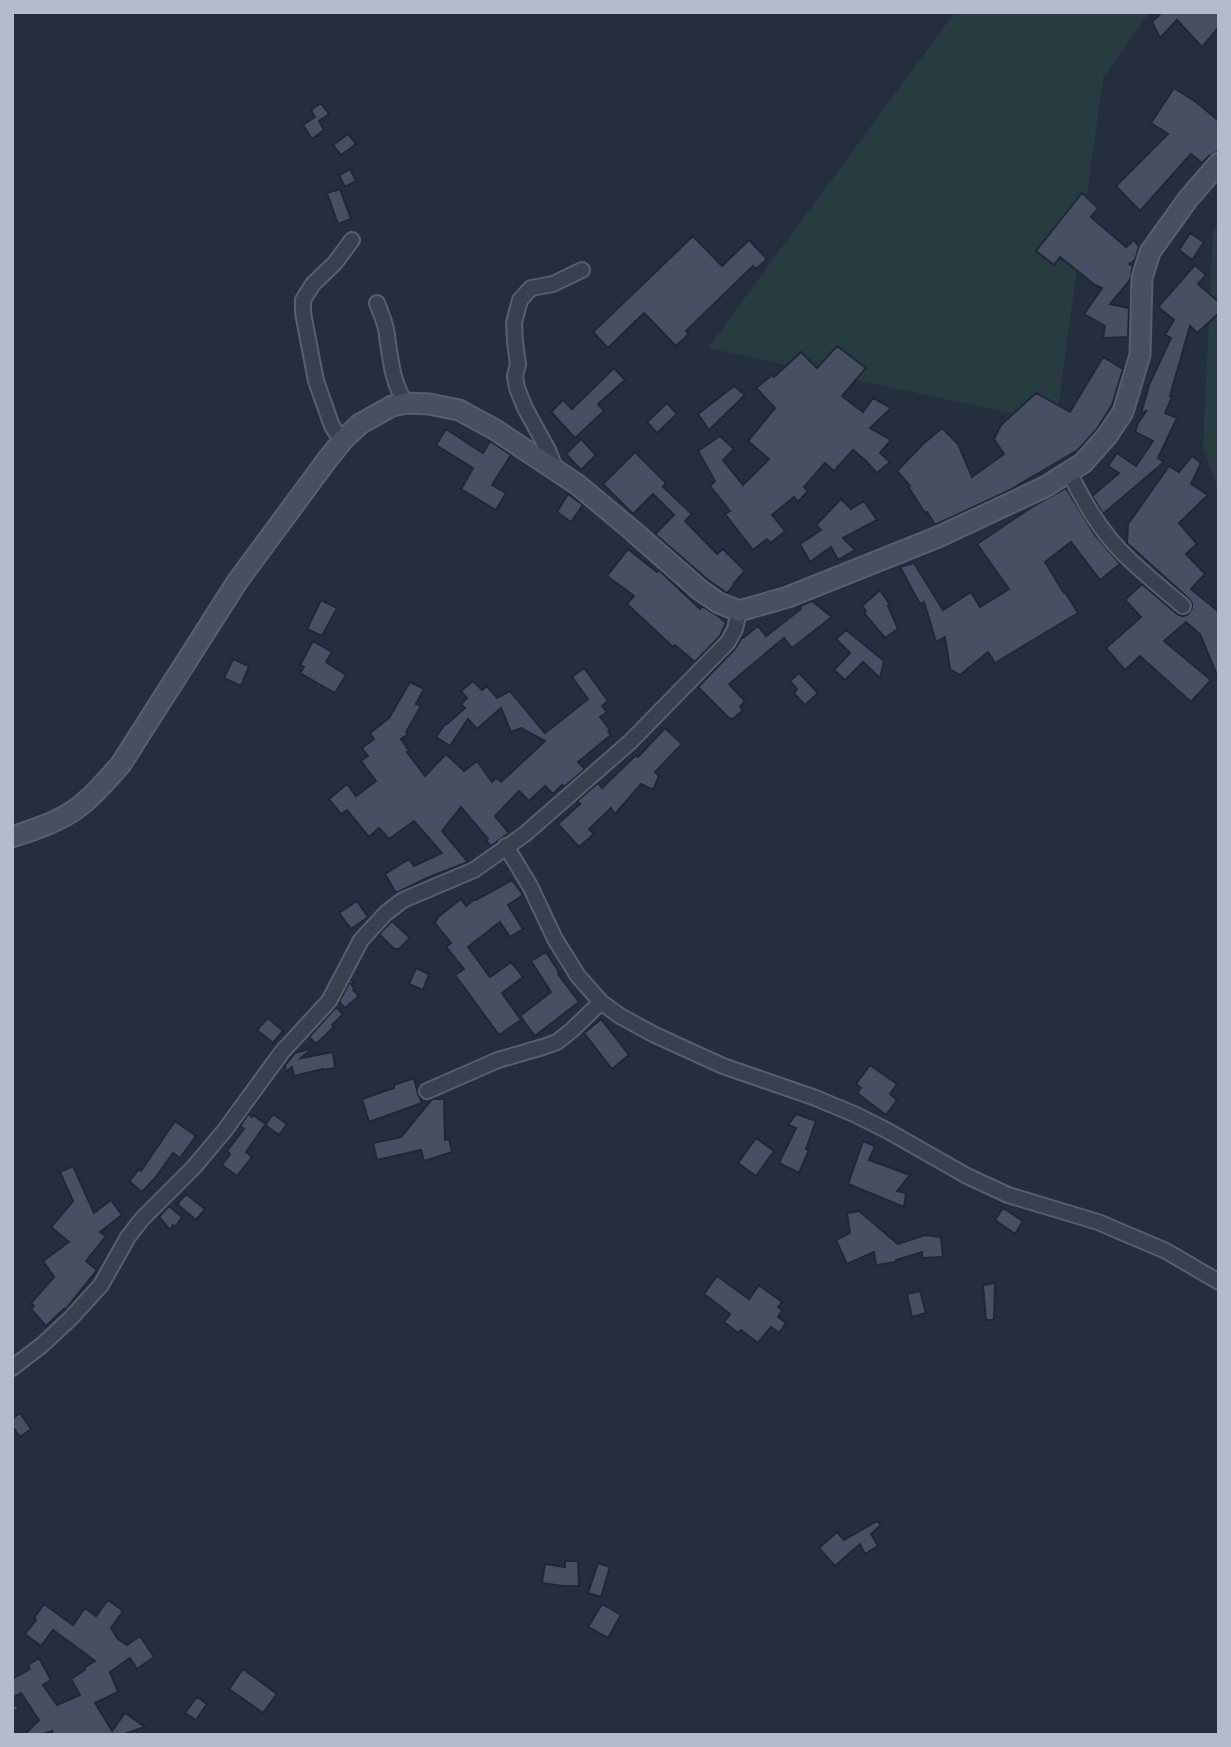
<svg xmlns="http://www.w3.org/2000/svg" width="1231" height="1747" viewBox="0 0 1231 1747" font-family="'Fira Sans',sans-serif">
<rect width="100%" height="100%" fill="#242f3e"/>
<!-- green -->
<path fill="#263c3f" d="M955,12H1150L1103,78L1056,423L708,348Z
M1219,225V492L1203,448L1213,231Z"/>
<!-- building -->
<path fill="#455162" stroke="#1f2835" stroke-width="2" d="M1162,12H1219V27L1202,47L1177,20L1160,38L1152,22Z
M1174,88L1196,102L1219,121V151L1210,155L1202,163L1191,154L1140,211L1116,186L1168,134L1151,123Z
M321,103L329,114L319,121L324,130L312,139L303,125L315,117L311,110Z
M348,134L356,144L341,155L333,145Z
M350,169L356,181L345,187L339,175Z
M340,189L351,219L338,224L327,193Z
M1082,193L1098,208L1091,217L1126,247L1134,240L1139,247L1135,260L1129,264L1133,266L1130,280L1110,304L1129,308L1128,337L1103,338L1105,326L1084,314L1102,288L1095,285L1060,257L1054,265L1036,251Z
M1190,233L1204,242L1192,260L1179,250Z
M693,236L722,266L749,240L767,259L756,269L753,266L686,331L689,334L676,346L644,313L608,348L593,332Z
M1195,265L1206,275L1198,284L1219,302V313L1197,333L1190,326L1170,396L1172,397L1165,413L1177,418L1158,458L1164,462L1103,514L1092,496L1119,473L1108,466L1117,453L1136,466L1153,441L1135,432L1138,423L1147,410L1141,414L1149,385L1171,338L1165,335L1174,320L1158,307Z
M837,346L866,368L842,396L863,412L873,398L891,408L870,428L891,440L880,453L890,462L877,473L866,461L853,450L834,471L825,463L804,487L808,491L798,502L794,497L772,515L785,531L771,543L767,539L753,550L725,514L730,511L710,486L715,481L698,451L720,436L734,449L723,460L743,485L769,459L748,441L775,408L756,388L772,375L774,377L801,352L817,368Z
M1103,357L1123,369L1112,405L1097,429L1078,450L1010,490L935,525L927,512L925,513L909,488L910,486L897,471L923,444L942,428L958,444L972,477L1004,454L994,439L1001,425L1036,393L1070,412Z
M614,368L625,380L598,404L604,411L575,438L551,412L563,400L572,409Z
M734,386L745,395L709,430L698,414Z
M667,403L677,414L657,433L647,422Z
M446,429L483,453L490,441L511,455L492,485L506,493L496,510L461,489L473,468L436,445Z
M581,439L596,455L581,470L566,454Z
M635,452L666,483L663,487L692,514L685,521L717,554L723,549L744,570V572L734,583L735,584L727,593L708,580L655,534L674,515L653,494L633,514L603,484Z
M1192,456L1201,463L1191,484L1208,495L1179,523L1197,544L1186,554L1205,574L1191,589L1219,612V680L1200,634L1186,622L1164,641L1211,680L1191,702L1140,656L1125,670L1106,648L1141,617L1125,600L1142,584L1177,614L1182,616L1187,615L1192,608V603L1189,599L1127,543L1128,524L1169,466L1179,472Z
M1066,488L1095,535L1120,564L1100,580L1071,542L1045,562L1064,593L1065,592L1078,613L995,663L988,652L960,675L950,669L945,637L936,642L924,602L920,604L900,567L914,563L943,610L971,592L980,607L1009,589L977,544L1032,507Z
M568,494L583,505L571,522L557,512Z
M841,499L851,509L864,501L877,520L843,538L855,550L838,560L831,547L810,562L800,544L821,530L816,525Z
M628,549L657,572L659,570L700,609L702,606L718,616L726,623L720,636L695,662L675,645L673,647L627,604L634,596L607,576Z
M880,590L890,605L888,606L898,629L885,638L864,613L866,611L862,606Z
M321,600L337,608L322,636L307,629Z
M812,601L832,617L792,648L784,638L729,684L745,701L740,707L743,710L733,719L732,718L730,719L698,687L735,649L742,637L743,638L758,626L766,636L801,609L800,606Z
M846,630L884,661L880,678L863,662L845,680L834,670L850,653L836,639Z
M313,641L332,652L326,662L346,675L335,693L300,673L304,667L300,665Z
M233,659L249,666L241,686L224,678Z
M584,668L608,701L602,706L607,712L600,717L610,730L608,731L611,735L578,762L585,769L564,787L562,785L553,794L545,786L529,801L519,791L495,816L509,833L491,846L486,841L488,839L461,807L442,831L468,862L427,878L396,893L385,874L409,859L414,866L442,853L414,821L389,839L379,828L369,837L347,810L341,814L329,799L347,784L356,796L376,781L361,761L368,756L362,748L374,739L370,733L389,718L410,682L424,689L416,704L421,706L406,732L408,734L401,739L409,751L407,752L425,776L446,754L464,771L477,761L492,782L496,778L501,782L545,741L521,728L511,732L501,708L477,729L468,719L450,746L436,737L446,723L447,724L465,708L461,704L467,698L461,691L473,681L482,690L487,686L497,698L510,691L545,733L588,699L572,677Z
M799,673L818,693L805,705L794,693L797,689L790,681Z
M665,728L682,744L655,772L659,776L653,790L641,784L615,814L611,808L589,829L594,834L579,847L558,824L580,804L577,801L598,783L602,788L636,755L638,757Z
M512,880L523,895L508,905L523,929L510,937L500,922L468,947L490,977L511,962L523,977L502,993L521,1020L499,1035L455,975L464,969L446,947L451,943L435,923L438,917L461,899L466,906L475,899L476,900Z
M357,901L368,917L351,929L339,913Z
M392,921L410,938L399,949H394L379,934Z
M546,952L557,969L559,973L558,974L579,1002L535,1036L520,1016L551,992L531,961Z
M416,968L429,974L423,990L409,984Z
M351,979L354,982L351,984L354,988L353,990L359,996L345,1008L339,1002Z
M336,1007L343,1014L332,1025L334,1027L316,1044L309,1037Z
M268,1018L283,1031L273,1043L257,1030Z
M601,1019L629,1055L612,1069L584,1033Z
M312,1048L301,1058L333,1052L335,1068L323,1070V1069L294,1076L292,1067L286,1072L285,1065L295,1053Z
M870,1065L897,1084L890,1094L897,1100L886,1115L857,1093L861,1088L856,1084Z
M414,1078L418,1094L422,1103L369,1122L362,1099L394,1088V1085Z
M432,1099H444L445,1140L449,1139L452,1152L424,1161L421,1150L377,1160L373,1143L401,1137Z
M248,1114L252,1117L253,1115L266,1124L273,1114L287,1124L279,1135L265,1125L246,1152L252,1157L237,1176L222,1165L230,1154L227,1151L244,1129L240,1126Z
M796,1114L816,1121L806,1149L809,1150L799,1173L779,1163L796,1128L788,1125Z
M175,1121L196,1136L180,1158L173,1153L156,1177L142,1192L129,1181L139,1169L141,1171Z
M756,1138L774,1151L756,1176L738,1163Z
M863,1141L875,1146L869,1160L910,1175L897,1191L906,1193L904,1207L848,1184Z
M73,1166L94,1213L111,1200L122,1215L100,1232L106,1236L86,1261L97,1270L65,1310L64,1309L46,1326L31,1309L34,1306L31,1303L54,1277L43,1261L69,1242L51,1227L73,1201L60,1172Z
M186,1194L205,1209L196,1220L177,1204Z
M169,1206L182,1217L175,1227L173,1225L170,1230L159,1217Z
M1003,1208L1023,1221L1015,1234L995,1220Z
M859,1211L898,1244L925,1235L941,1237L943,1257L922,1258V1252L896,1260V1262L876,1265L874,1252L847,1264L836,1240L850,1233L847,1213Z
M717,1276L749,1299L759,1285L782,1302L778,1307L782,1310L778,1317L786,1323L779,1333L771,1327L758,1343L741,1330L738,1333L724,1322L730,1314L704,1294Z
M995,1283L994,1320H986L983,1285Z
M920,1291L926,1313L912,1317L907,1294Z
M20,1413L31,1429L20,1437L12,1426V1419Z
M877,1521L881,1525L871,1534L878,1546L865,1554L860,1544L835,1566L819,1548L837,1532L844,1540Z
M565,1561H578L579,1586H563L542,1583L545,1564L565,1567Z
M598,1563L610,1567L601,1597L588,1593Z
M108,1600L123,1611L111,1628L118,1639L127,1645L140,1636L154,1657L137,1669L130,1658L110,1672L118,1692L95,1703L112,1731L125,1713L145,1727L121,1735H53L52,1731L40,1735H24L39,1720L21,1693L12,1698V1679L30,1669L28,1665L39,1658L51,1680L43,1685L57,1705L80,1695L71,1679L85,1670L84,1668L95,1661L53,1630L41,1646L25,1634L36,1620L34,1618L44,1604L73,1625L85,1608L96,1616Z
M602,1604L621,1615L608,1638L588,1627Z
M243,1669L277,1694L263,1713L229,1689Z
M197,1697L207,1704L196,1720L185,1713Z"/>
<g fill="none" stroke-linecap="round" stroke-linejoin="round">
<defs>
<path id="minor" d="M377,303C380,311 384,320 386,329C390,353 391,382 406,403
M344,439L335,431L332,426L316,381L303,313V300L313,284L335,263L352,240
M556,471L548,450L525,408L517,388L515,376L518,364L515,342L514,323L520,300L531,288L553,284L582,270
M1069,472C1084,503 1103,536 1130,560C1147,576 1165,591 1183,606
M506,846L530,886L555,939L578,976L601,1002L620,1016L655,1035L723,1066L813,1097L854,1114L888,1131L967,1176L1008,1195L1098,1222L1166,1251L1219,1282
M427,1091L498,1060L543,1047L557,1042L572,1030L601,1002
M12,1368L42,1345L71,1318L101,1285L128,1237L142,1219L194,1167L225,1130L282,1052L329,1001L361,940L386,913L403,900L474,870L525,834L630,742L728,642L735,629L739,611"/>
<path id="secondary" d="M12,837C33,830 55,823 73,811C91,799 107,780 121,764L237,582L327,460L344,439L360,424L392,406L406,403L429,404L459,410L494,429L578,485L633,531L700,590L719,603L739,611L788,597L938,537L1045,487L1083,463L1107,436L1123,412L1140,355L1142,278L1150,252L1188,199L1219,163"/>
</defs>
<!-- minor casing -->
<use href="#minor" stroke="#565f6c" stroke-width="18"/>
<!-- secondary casing -->
<use href="#secondary" stroke="#565f6c" stroke-width="23"/>
<!-- path -->
<path stroke="#44595c" stroke-width="2.5" stroke-dasharray="5 5" stroke-linecap="butt" d="M12,1710L21,1705"/>
<!-- minor -->
<use href="#minor" stroke="#38414e" stroke-width="14"/>
<!-- secondary -->
<use href="#secondary" stroke="#465061" stroke-width="19"/>
</g>
<!-- border -->
<rect width="1231" height="1747" fill="none" stroke="#b4bcc9" stroke-width="28"/>
</svg>
